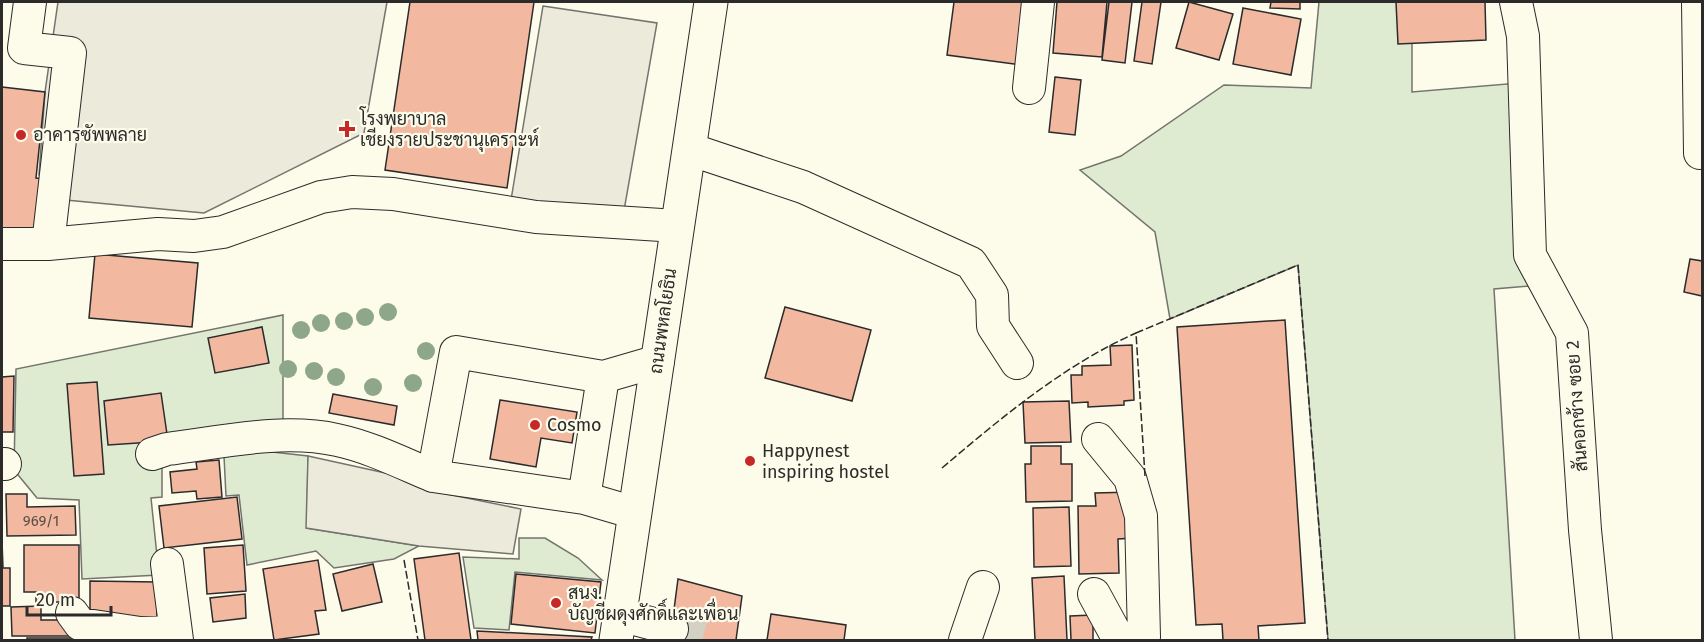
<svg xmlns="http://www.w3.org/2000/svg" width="1704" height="642" viewBox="0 0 1704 642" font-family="'Fira Sans',Sarabun,sans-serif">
<rect width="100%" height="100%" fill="#fdfbea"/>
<!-- green -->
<path fill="#deebd1" stroke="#74746e" stroke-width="1.5" d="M1319,2H1412V92L1519,83L1541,285L1494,289L1515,640H1328L1298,265L1170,319L1155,232L1080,170L1121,156L1224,85L1311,88Z
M283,315V430L263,451L308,456L307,528L419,546L394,559L334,568L316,551L247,565L239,495L226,496L224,456L162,463V497L151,498L159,575L82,579L79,500L37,498L14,470L16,369Z
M519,538H545L578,558L602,580L515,572L509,630L474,628L463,557L519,559Z"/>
<!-- parking -->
<path fill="#eceadb" stroke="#74746e" stroke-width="1.5" d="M58,2H387L364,133L204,213L55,199L39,175L45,92Z
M543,6L657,23L622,222L510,206Z
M308,456L399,476L447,494L521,509L513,554L419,546L306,528Z"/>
<!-- building -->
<path fill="#f2b8a0" stroke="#2b2b2b" stroke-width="1.5" d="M410,2H534L507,188L385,170Z
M954,2H1030L1022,65L947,55Z
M1057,2H1107L1102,57L1053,53Z
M1109,2H1132L1125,63L1102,60Z
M1142,2H1161L1152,64L1134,61Z
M1189,2L1233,14L1219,60L1176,48Z
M1271,2H1300V9L1270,8Z
M1396,2H1485L1486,40L1398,44Z
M1243,8L1301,19L1291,75L1233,64Z
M1055,77L1081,80L1075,135L1049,132Z
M2,87L45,92L36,178L47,179L41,241L2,237Z
M95,254L198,263L192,327L89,318Z
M1690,259L1702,261V296L1684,292Z
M785,307L871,330L852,401L765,378Z
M1285,320L1305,623L1258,626L1259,640H1223L1222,624L1196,625L1177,327Z
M262,327L269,363L215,373L208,338Z
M1132,345L1134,400L1124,401V405L1088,407V402L1072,403L1071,375H1082V366L1111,365L1110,346Z
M14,376L13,432H2V377Z
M97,382L104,474L74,476L67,384Z
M161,393L168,441L108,445L104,401Z
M333,394L397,406L394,425L329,413Z
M500,400L577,412L572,443L541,438L536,467L490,459Z
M1069,401L1071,442L1025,443L1023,402Z
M1031,446H1061V464H1072V501L1026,502L1025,464H1031Z
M219,460L222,497L197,499L196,491L172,493L170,472L197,469L196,462Z
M1133,492L1134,538L1118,539L1119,573L1079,574L1078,506H1096L1095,493Z
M6,494H27V507L75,506L76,535L7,536Z
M237,497L242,539L164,548L159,506Z
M1069,507L1071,566L1034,567L1033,508Z
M2,541L3,568H10V606H2Z
M24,545H79V602H36V592H24Z
M243,545L246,591L207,594L204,548Z
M459,553L471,640H425L414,559Z
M318,560L326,610L315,611L319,634L274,640L263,569Z
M373,564L382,602L342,611L333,574Z
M516,574L601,582L595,633L511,624Z
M1064,576L1067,640H1035L1032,578Z
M678,579L742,596L736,640H670Z
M90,581L157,582V620H90Z
M245,594L246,618L213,622L210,598Z
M41,606V620H69V636H12L11,607Z
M771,614L846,625L844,640H767Z
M1093,615V640H1071L1070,616Z
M477,631L592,637L591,640H478Z
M27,638H77V640H27Z"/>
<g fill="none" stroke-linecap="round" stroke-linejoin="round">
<!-- minor-tunnel -->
<path stroke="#d3d1c4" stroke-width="32" stroke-dasharray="32 16" stroke-linecap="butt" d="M672,629L714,640"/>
<defs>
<path id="minor" d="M30,2L24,48L70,53L48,244
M1516,2L1523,36L1530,255L1572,333L1585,530L1596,640
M1698,2L1700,153
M1029,88L1038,2
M689,149L803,187L971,263L992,295L993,326L1017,363
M2,244H48L158,234L194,236L223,232L321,197L352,192L393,194L536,217L677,226
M1098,439L1130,478L1141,516L1144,637L1136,640
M152,454L167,449C222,442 283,428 337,440C370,447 402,463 433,476
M2,464H5
M584,498L603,377
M635,513L584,498L433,476L456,352L603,377L658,361
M167,564L177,640
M1094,594L1119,640
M72,613L80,624L140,633L176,632
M620,615L672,629
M965,640L983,587"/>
<path id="major" d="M616,640L711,2"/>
</defs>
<!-- minor casing -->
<use href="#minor" stroke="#2b2b2b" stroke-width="34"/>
<!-- major casing -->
<use href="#major" stroke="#2b2b2b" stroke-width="35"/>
<!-- minor -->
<use href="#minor" stroke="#fdfbea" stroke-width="32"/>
<!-- major -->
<use href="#major" stroke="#fdfbea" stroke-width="33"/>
<!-- fence -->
<path stroke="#2b2b2b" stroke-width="1.5" stroke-dasharray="8 3" stroke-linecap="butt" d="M942,468C1001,418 1064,365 1136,333
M1145,476L1136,333L1298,265L1328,640
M404,560L418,640"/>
</g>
<!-- trees -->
<g fill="#8ea78a">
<circle cx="388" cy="312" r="9"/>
<circle cx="365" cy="317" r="9"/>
<circle cx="344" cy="321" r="9"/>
<circle cx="321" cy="323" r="9"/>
<circle cx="301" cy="330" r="9"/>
<circle cx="426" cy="351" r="9"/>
<circle cx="288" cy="369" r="9"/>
<circle cx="314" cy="371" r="9"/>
<circle cx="336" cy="377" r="9"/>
<circle cx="413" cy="383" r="9"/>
<circle cx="373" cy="387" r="9"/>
</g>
<!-- markers -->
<g fill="#c62828" stroke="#fdfbea" stroke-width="2">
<path d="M344 120h6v6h6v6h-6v6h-6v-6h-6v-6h6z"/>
<circle cx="21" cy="135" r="6"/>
<circle cx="535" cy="425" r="6"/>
<circle cx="750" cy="461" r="6"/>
<circle cx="556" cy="603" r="6"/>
</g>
<g text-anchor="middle" stroke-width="4.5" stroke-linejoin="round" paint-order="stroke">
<!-- number labels -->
<g font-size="15" fill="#5d4e48">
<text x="41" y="526">969/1</text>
</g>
<!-- poi labels -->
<g font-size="18" fill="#2b2b2b" stroke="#fdfbea" text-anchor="start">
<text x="360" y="125">โรงพยาบาล<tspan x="360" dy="21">เชียงรายประชานุเคราะห์</tspan></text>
<text x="33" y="141">อาคารซัพพลาย</text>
<text x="547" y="431">Cosmo</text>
<text x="762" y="457">Happynest<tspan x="762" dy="21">inspiring hostel</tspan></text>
<text x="568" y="599">สนง.<tspan x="568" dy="21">บัญชีผดุงศักดิ์และเพื่อน</tspan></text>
</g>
<!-- street labels -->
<g font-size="18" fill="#2b2b2b" stroke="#fdfbea">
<text transform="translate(663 321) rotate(-82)" y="6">ถนนพหลโยธิน</text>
<text transform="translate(1577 406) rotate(-94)" y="6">สันคอกช้าง ซอย 2</text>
</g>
</g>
<!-- border -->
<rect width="1704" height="642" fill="none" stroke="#2b2b2b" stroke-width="6"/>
<!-- scale -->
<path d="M27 606v9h84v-9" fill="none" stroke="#2b2b2b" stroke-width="3"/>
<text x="36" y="606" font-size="18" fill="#2b2b2b" stroke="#fdfbea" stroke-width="4.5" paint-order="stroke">20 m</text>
</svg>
